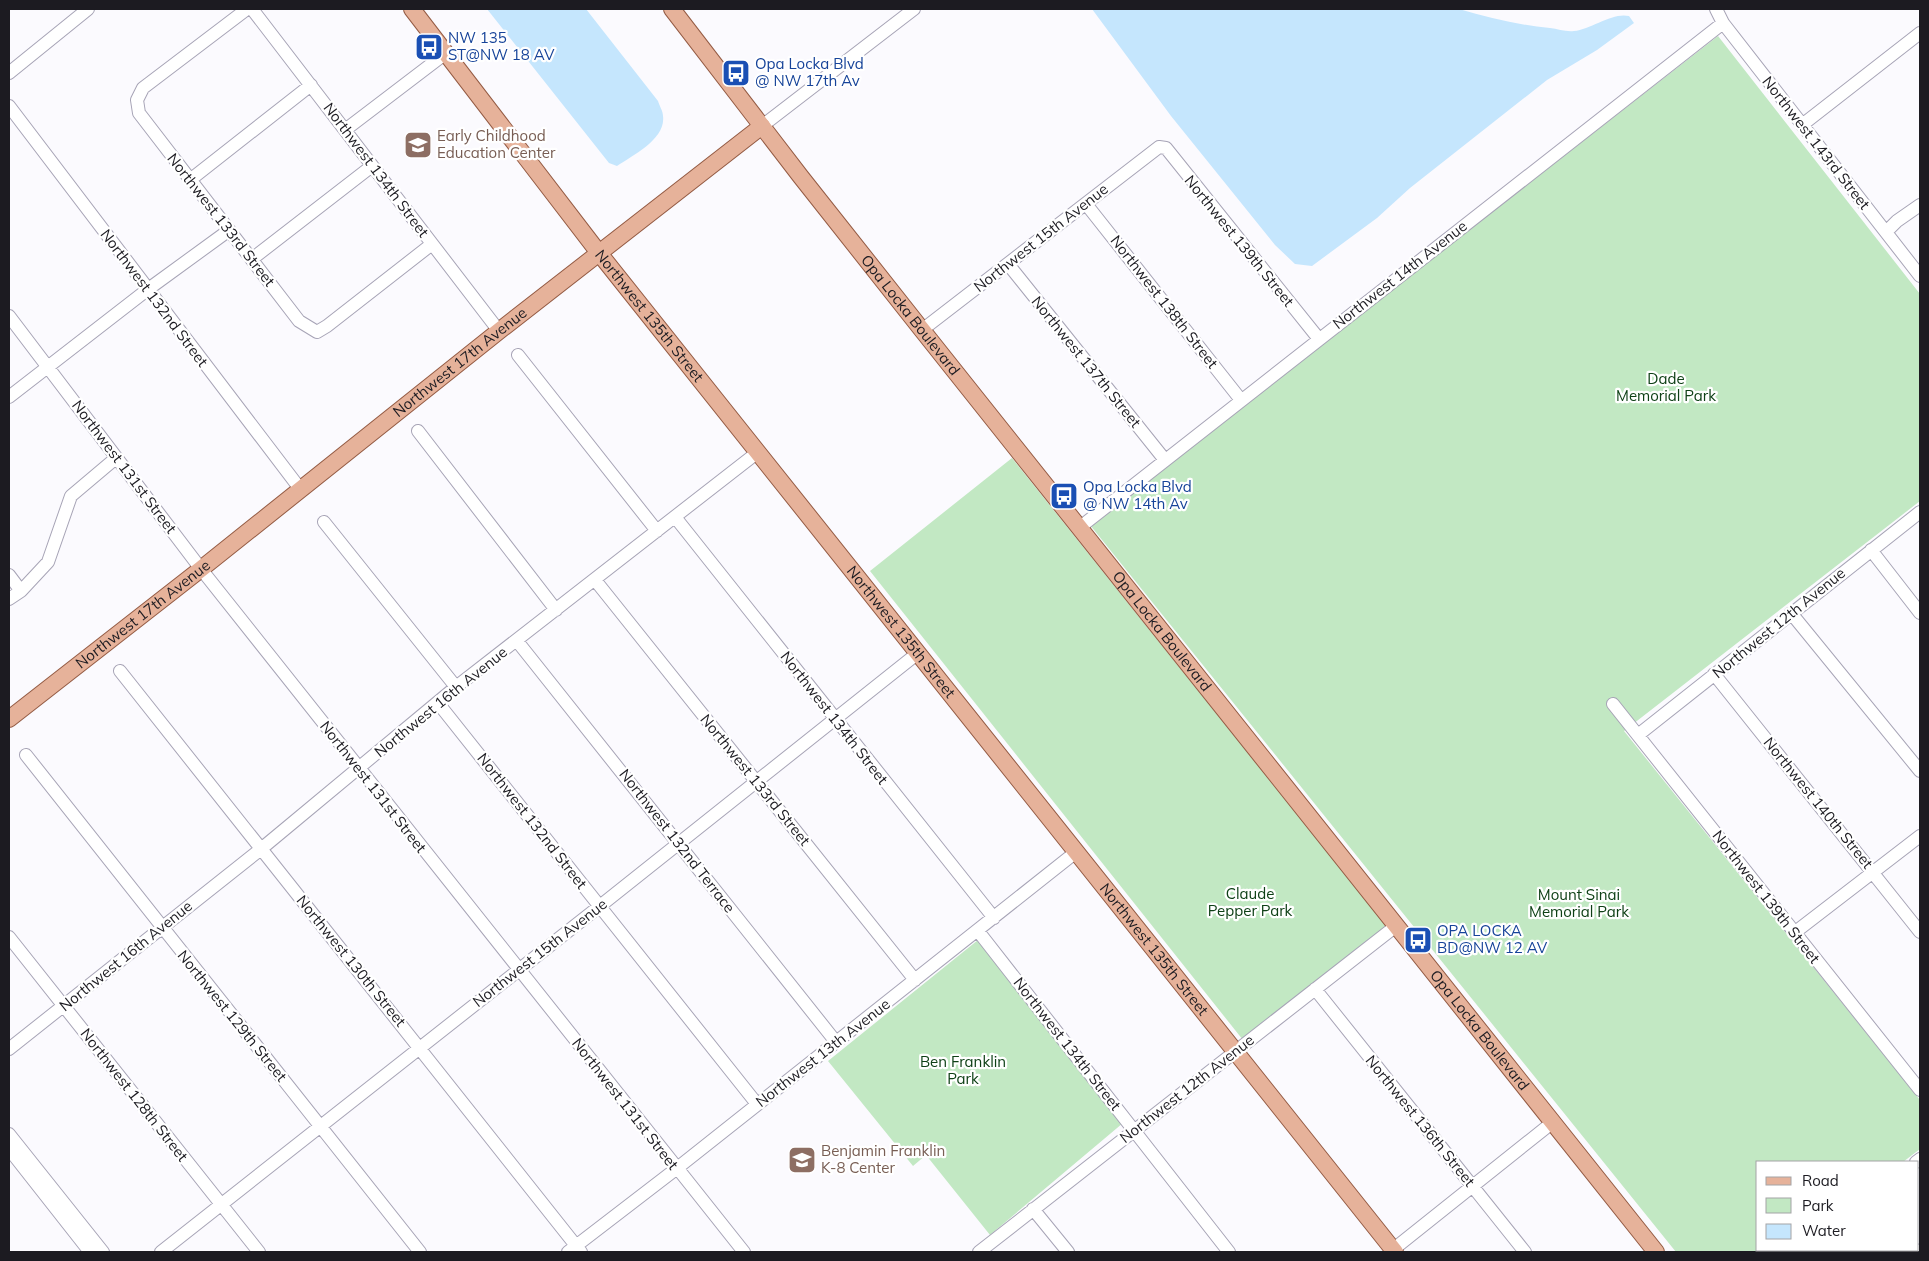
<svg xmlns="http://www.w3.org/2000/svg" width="1929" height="1261" viewBox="0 0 1929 1261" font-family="Mulish,sans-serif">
<rect width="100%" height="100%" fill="#fbfafe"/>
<!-- green -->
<path fill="#c2e8c3" d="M1718,36L1920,294V501L1624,731L1920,1100V1149L1903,1162H1758V1250H1794L1791,1252H1676L1090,525Z
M1012,458L1387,927L1243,1040L870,571Z
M978,940L1123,1123L990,1235L926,1155L913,1166L828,1061Z"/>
<!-- water -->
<path fill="#c5e6fd" d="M487,9H586L658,101C659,105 663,111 663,116C666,139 633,155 617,166L609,163Z
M1092,9H1459C1489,18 1519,25 1550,28C1558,29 1566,32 1574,31C1591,29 1613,12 1629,16L1634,23L1597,50L1547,80L1410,188L1377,218L1312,266L1295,264L1275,245L1171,116Z"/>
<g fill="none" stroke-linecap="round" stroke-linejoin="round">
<defs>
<path id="minor" d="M247,9L143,88L137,100L139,113L299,321L317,332L327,326L432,244
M252,9L499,331
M1716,9L1723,23L1920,276
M9,73L88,9
M9,106L301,490
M1802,125L1920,33
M762,126L914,9
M345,130L446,53
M190,180L311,85
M1086,204L1241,400
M1886,232L1897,221L1920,205
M252,259L372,166
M1008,264L1165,460
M9,316L201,569L744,1252
M922,330L1159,147L1166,148L1319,339
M518,355L657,531
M9,397L147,290L228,231
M418,431L556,610
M675,517L994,918
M324,522L456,687
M1079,528L1723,23
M1871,550L1920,613
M9,575L21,591
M595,580L915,980
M9,599L21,591L48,562L71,496L116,458
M1791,613L1920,771
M517,641L836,1042
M120,671L581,1252
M1714,674L1920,932
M438,703L757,1104
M1613,704L1920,1090
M1638,735L1920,512
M26,755L420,1252
M978,931L1229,1252
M1794,933L1920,836
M9,937L259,1252
M1315,989L1525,1252
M9,1049L261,849L456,687L758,452
M9,1134L103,1252
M9,1149L90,1252
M1916,1162L1920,1159
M1033,1209L1068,1252
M1916,1250L1918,1252
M161,1252L600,906L918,653
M568,1252L676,1169L1076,852
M979,1252L1396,926
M1390,1252L1553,1122
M1801,1252L1804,1250"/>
<g id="major">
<path id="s1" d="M412,9L599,253L1395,1252"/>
<path id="s2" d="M672,9L801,177L922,330L1656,1252"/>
<path id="s3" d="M9,719L201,569L499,331L762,126"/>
</g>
</defs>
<!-- minor casing -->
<use href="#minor" stroke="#a7a4b6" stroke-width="14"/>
<!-- major casing -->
<use href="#major" stroke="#945b44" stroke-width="18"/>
<!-- minor -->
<use href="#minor" stroke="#fff" stroke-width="12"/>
<!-- major -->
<use href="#major" stroke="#e6b29a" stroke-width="16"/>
</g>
<!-- icons -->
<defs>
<symbol id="bus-square" viewBox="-11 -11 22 22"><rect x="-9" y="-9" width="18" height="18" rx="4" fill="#1a4fb4" stroke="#fff"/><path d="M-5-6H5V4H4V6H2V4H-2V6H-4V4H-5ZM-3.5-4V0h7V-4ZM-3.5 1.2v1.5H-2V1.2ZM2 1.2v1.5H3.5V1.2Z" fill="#fff"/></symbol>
<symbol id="school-square" viewBox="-11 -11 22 22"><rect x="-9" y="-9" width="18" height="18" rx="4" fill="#8d6e63" stroke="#fff"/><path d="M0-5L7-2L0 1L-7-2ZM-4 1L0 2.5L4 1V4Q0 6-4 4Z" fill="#fff"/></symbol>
</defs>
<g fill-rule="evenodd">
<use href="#bus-square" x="413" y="31" width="32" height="32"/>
<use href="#bus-square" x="720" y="57" width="32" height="32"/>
<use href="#school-square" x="402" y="129" width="32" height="32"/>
<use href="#bus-square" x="1048" y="480" width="32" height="32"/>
<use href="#bus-square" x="1402" y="924" width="32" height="32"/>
<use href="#school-square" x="786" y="1144" width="32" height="32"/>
</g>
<g text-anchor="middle" stroke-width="4.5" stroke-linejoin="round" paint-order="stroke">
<!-- transit labels -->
<g font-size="15" fill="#164399" stroke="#fff" text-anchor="start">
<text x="448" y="43">NW 135<tspan x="448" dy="17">ST@NW 18 AV</tspan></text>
<text x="755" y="69">Opa Locka Blvd<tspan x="755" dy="17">@ NW 17th Av</tspan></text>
<text x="1083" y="492">Opa Locka Blvd<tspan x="1083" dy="17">@ NW 14th Av</tspan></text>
<text x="1437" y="936">OPA LOCKA<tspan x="1437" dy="17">BD@NW 12 AV</tspan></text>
</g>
<!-- education labels -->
<g font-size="15" fill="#785e54" stroke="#fff" text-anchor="start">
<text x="437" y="141">Early Childhood<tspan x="437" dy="17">Education Center</tspan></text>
<text x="821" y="1156">Benjamin Franklin<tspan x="821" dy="17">K-8 Center</tspan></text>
</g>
<!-- street labels -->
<g font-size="15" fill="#1c1b21" stroke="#fff">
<text transform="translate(1816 143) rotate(52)" y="5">Northwest 143rd Street</text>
<text transform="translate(376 170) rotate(53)" y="5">Northwest 134th Street</text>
<text transform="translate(221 220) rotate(52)" y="5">Northwest 133rd Street</text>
<text transform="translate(1041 238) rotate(-38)" y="5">Northwest 15th Avenue</text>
<text transform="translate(1239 241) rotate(51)" y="5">Northwest 139th Street</text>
<text transform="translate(1400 275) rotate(-38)" y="5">Northwest 14th Avenue</text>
<text transform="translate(154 298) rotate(53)" y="5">Northwest 132nd Street</text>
<text transform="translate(1164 302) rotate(52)" y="5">Northwest 138th Street</text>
<text dy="5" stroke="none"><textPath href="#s1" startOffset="388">Northwest 135th Street</textPath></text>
<text dy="5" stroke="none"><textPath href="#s2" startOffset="388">Opa Locka Boulevard</textPath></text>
<text dy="5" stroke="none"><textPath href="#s3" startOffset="575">Northwest 17th Avenue</textPath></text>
<text transform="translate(1086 362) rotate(51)" y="5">Northwest 137th Street</text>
<text transform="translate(124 467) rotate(53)" y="5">Northwest 131st Street</text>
<text dy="5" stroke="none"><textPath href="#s3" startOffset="170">Northwest 17th Avenue</textPath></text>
<text transform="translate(1779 623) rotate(-39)" y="5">Northwest 12th Avenue</text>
<text dy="5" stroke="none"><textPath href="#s1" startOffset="792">Northwest 135th Street</textPath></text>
<text dy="5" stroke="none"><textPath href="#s2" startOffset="792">Opa Locka Boulevard</textPath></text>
<text transform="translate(441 702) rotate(-39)" y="5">Northwest 16th Avenue</text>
<text transform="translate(834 718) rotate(52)" y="5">Northwest 134th Street</text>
<text transform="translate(755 780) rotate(51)" y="5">Northwest 133rd Street</text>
<text transform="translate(373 787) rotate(52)" y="5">Northwest 131st Street</text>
<text transform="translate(1818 803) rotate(51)" y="5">Northwest 140th Street</text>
<text transform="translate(532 821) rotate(52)" y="5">Northwest 132nd Street</text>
<text transform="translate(677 841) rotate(52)" y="5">Northwest 132nd Terrace</text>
<text transform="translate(1766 897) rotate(52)" y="5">Northwest 139th Street</text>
<text dy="5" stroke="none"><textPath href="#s1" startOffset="1198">Northwest 135th Street</textPath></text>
<text transform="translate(540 953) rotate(-38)" y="5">Northwest 15th Avenue</text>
<text transform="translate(126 956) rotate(-39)" y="5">Northwest 16th Avenue</text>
<text transform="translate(351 961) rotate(51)" y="5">Northwest 130th Street</text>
<text transform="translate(232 1016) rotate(51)" y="5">Northwest 129th Street</text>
<text dy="5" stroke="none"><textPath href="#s2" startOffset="1302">Opa Locka Boulevard</textPath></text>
<text transform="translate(1067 1044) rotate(52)" y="5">Northwest 134th Street</text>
<text transform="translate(823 1053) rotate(-38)" y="5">Northwest 13th Avenue</text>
<text transform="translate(1187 1089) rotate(-38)" y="5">Northwest 12th Avenue</text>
<text transform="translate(134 1095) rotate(52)" y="5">Northwest 128th Street</text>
<text transform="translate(625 1104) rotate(52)" y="5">Northwest 131st Street</text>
<text transform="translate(1420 1121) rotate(51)" y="5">Northwest 136th Street</text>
</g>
<!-- park labels -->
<g font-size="15" fill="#0e4016" stroke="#fff">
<text x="1666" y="384">Dade<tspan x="1666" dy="17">Memorial Park</tspan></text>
<text x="1250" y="899">Claude<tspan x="1250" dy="17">Pepper Park</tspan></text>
<text x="1579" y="900">Mount Sinai<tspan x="1579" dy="17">Memorial Park</tspan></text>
<text x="963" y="1067">Ben Franklin<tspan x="963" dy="17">Park</tspan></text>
</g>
</g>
<!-- border -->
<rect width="1929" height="1261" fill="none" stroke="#1c1b21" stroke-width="20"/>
<!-- legend -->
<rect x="1756" y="1161" width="162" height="90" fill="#ffffff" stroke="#a4a4a6"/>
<rect x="1766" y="1177" width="25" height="8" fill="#e6b29a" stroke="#a4a4a6"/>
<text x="1802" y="1186" font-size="15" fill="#1c1b21">Road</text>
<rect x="1766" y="1198" width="25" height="15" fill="#c2e8c3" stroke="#a4a4a6"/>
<text x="1802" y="1211" font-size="15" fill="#1c1b21">Park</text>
<rect x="1766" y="1224" width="25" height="15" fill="#c5e6fd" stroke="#a4a4a6"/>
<text x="1802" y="1236" font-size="15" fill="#1c1b21">Water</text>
</svg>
